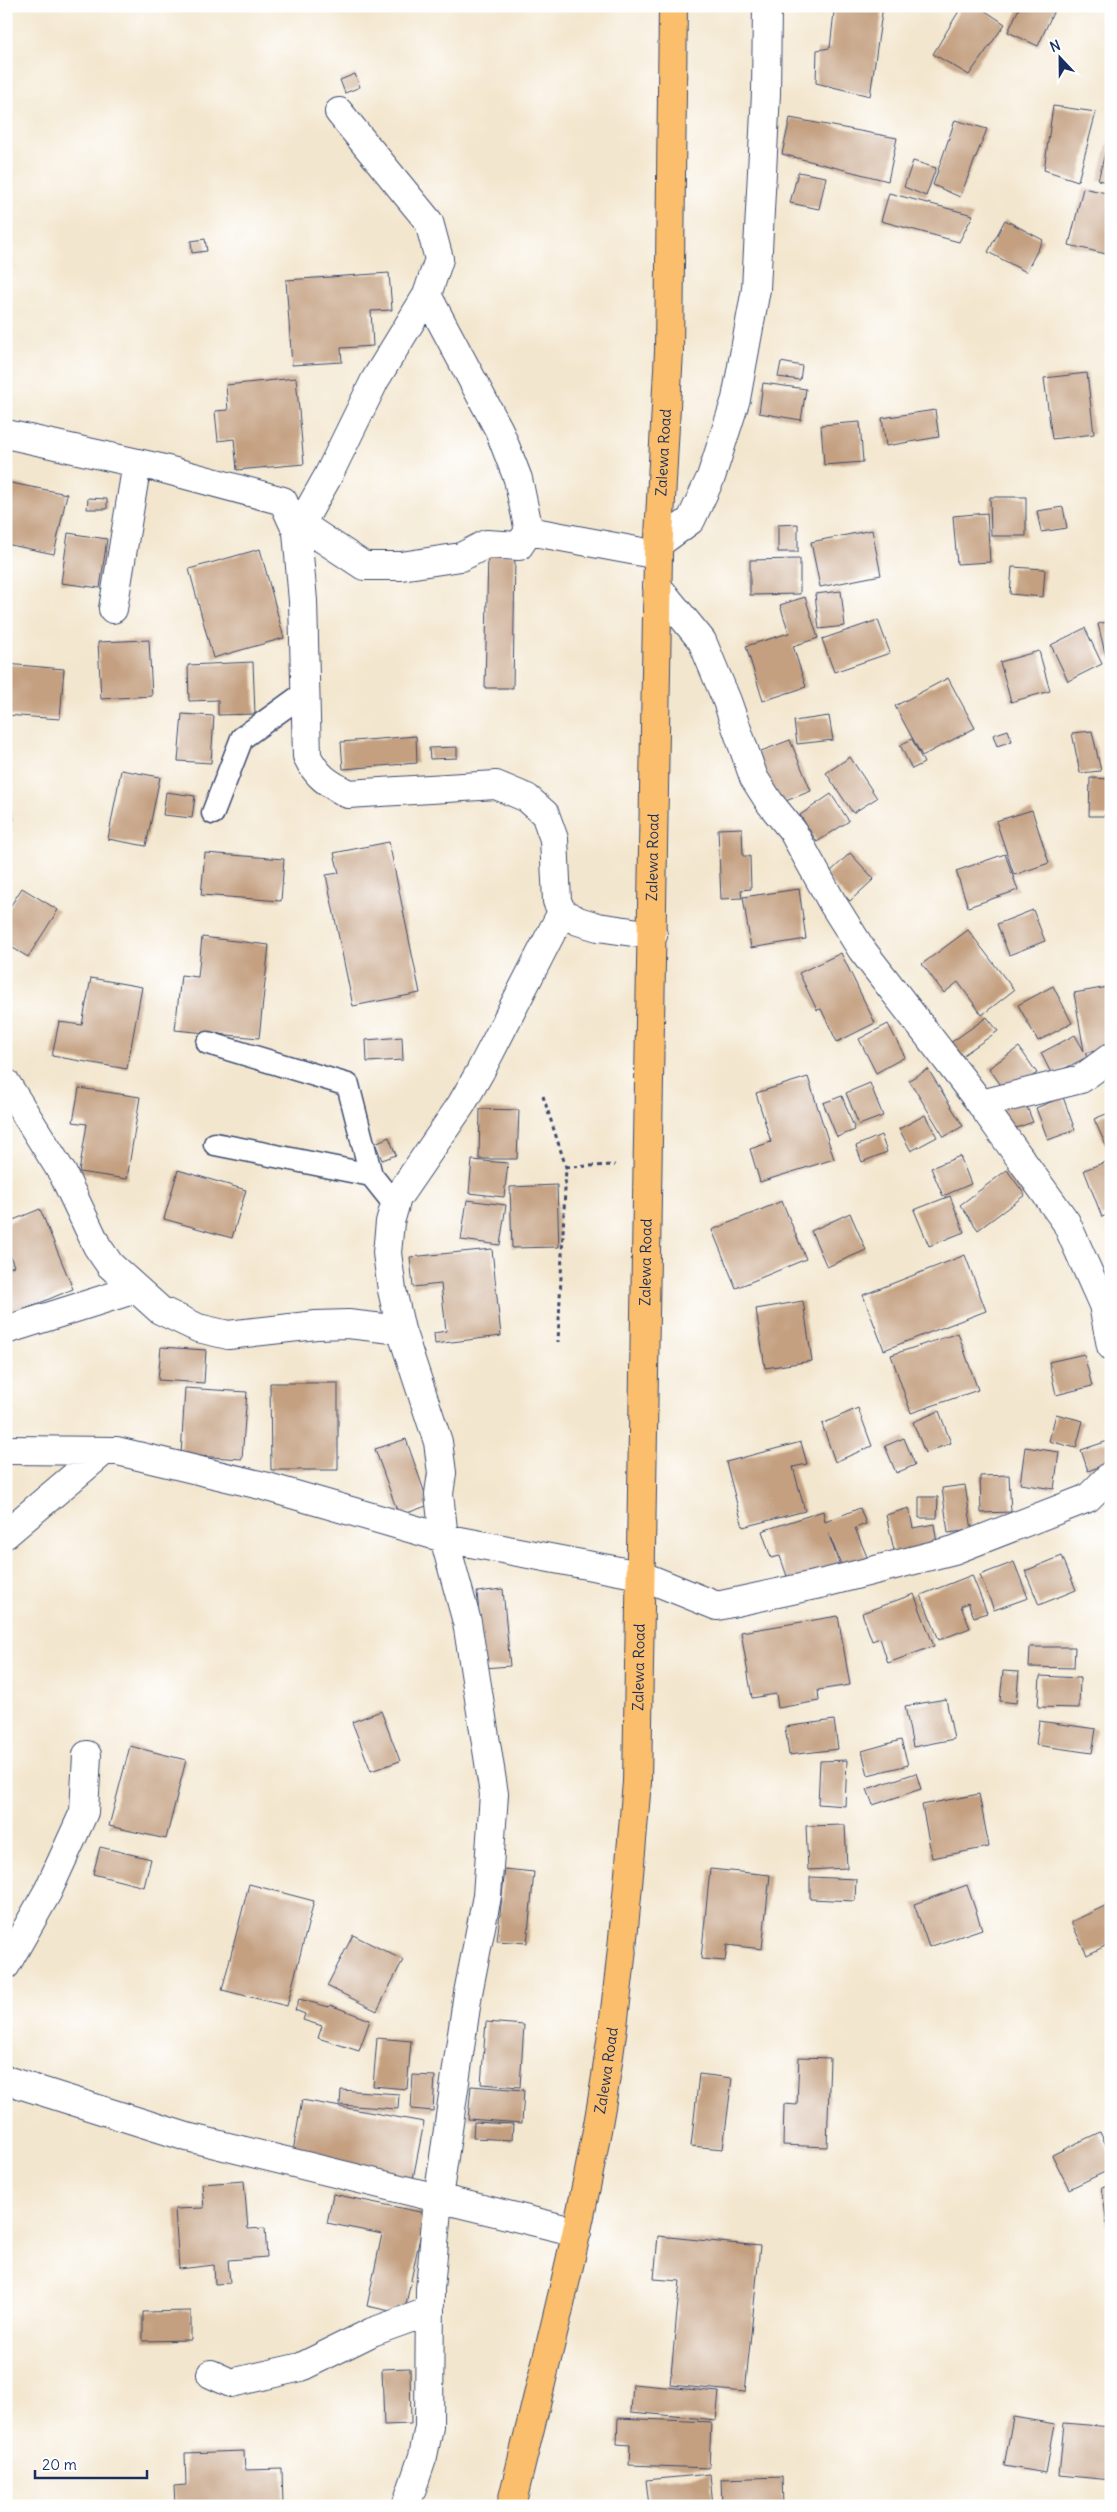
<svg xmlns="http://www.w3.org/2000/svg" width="1117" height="2512" viewBox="0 0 1117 2512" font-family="Delius,sans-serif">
<rect width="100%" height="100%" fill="#fff"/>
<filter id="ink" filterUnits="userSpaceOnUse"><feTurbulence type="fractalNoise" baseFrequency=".02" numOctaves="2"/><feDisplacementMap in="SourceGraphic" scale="10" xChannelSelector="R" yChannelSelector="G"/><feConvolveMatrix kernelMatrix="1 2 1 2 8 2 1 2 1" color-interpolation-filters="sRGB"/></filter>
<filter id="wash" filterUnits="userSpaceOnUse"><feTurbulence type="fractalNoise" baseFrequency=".0096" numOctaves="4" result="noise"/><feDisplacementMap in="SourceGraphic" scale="20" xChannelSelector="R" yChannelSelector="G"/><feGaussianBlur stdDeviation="1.12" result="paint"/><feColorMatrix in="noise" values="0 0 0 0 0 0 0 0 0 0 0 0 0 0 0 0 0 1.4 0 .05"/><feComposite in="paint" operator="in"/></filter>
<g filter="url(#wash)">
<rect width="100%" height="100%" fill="#f3e6ce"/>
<g id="blocks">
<!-- building -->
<path fill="#c4a081" d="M828,6H883L870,96L816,83L817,50L830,48L834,12L827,10Z
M962,6H978L1005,24L969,75L933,54Z
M1020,6H1056L1038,46L1008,32Z
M355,74L360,87L345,93L340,80Z
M1053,106L1096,112L1078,181L1044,170Z
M790,118L897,138L888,181L782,154Z
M955,120L987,129L960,197L933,185Z
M1110,134H1111V183L1098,180Z
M913,161L936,168L926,196L904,187Z
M798,172L826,177L819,209L790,203Z
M1083,188L1111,194L1110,255L1069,245Z
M889,193L973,215L959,242L881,221Z
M1005,220L1043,240L1026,272L988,252Z
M205,239L207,251L192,253L191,241Z
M389,273L392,310L371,311L373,346L341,348L342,362L292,365L286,280Z
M781,362L802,366L800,380L778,377Z
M1087,373L1094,434L1052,439L1044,378Z
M296,378L304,464L237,470L234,439L218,441L215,411L228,410L226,385Z
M763,383L806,389L801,420L759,413Z
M935,410L939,437L886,446L882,418Z
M860,422L863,462L824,465L821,425Z
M6,482L67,494L54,554L6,544Z
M990,497H1026V536H991Z
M88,498L107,499V509H87Z
M1063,507L1067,528L1041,532L1037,511Z
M987,513L990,562L957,564L953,516Z
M798,524V552H778V525Z
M872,530L881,575L820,587L811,542Z
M68,533L107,539L100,588L61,583Z
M260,549L284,638L213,658L189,569Z
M488,554L515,555L513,688H485Z
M800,559V594L750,595V560Z
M1012,567L1045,569L1043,597L1010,594Z
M841,591L845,626L819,629L815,594Z
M805,597L818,638L793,646L806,687L763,701L746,646L789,633L780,605Z
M878,620L890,653L834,672L822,639Z
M1111,621V656L1106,657L1098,624Z
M1085,628L1102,664L1068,681L1051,645Z
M149,640L152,696L101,699L98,642Z
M1039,651L1050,691L1011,702L1000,662Z
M253,662L255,714L218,715V700L189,701L188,665Z
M6,664L64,669L60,719L6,715Z
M948,678L975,728L922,756L895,706Z
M182,714L214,716L211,763L178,761Z
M829,716L833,740L797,744L794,721Z
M1008,730L1012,741L997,746L993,735Z
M1092,731L1101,771L1080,773L1072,733Z
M416,736L417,763L343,769L341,742Z
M912,739L924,763L912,769L900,745Z
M790,740L811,791L778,804L756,753Z
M457,747V758L430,759L429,748Z
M850,757L877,798L853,813L826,773Z
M121,770L160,777L146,846L108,839Z
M1090,778L1111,779V816H1089Z
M166,792L195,796L192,818L163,815Z
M831,794L849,821L817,842L800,815Z
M6,802L13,821L6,823Z
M1032,810L1049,863L1014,875L996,821Z
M742,828L743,856H750L751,889L741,890L742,898L721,899L718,829Z
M389,842L420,993L353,1006L326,875L339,873L334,853Z
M205,853L284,859L281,901L201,895Z
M850,853L874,879L850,901L826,876Z
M1005,854L1018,890L968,907L956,871Z
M22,888L58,910L28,957L6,944V913Z
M799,889L806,939L751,948L743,897Z
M1033,910L1045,941L1009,955L997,924Z
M968,930L1014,990L982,1015L958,982L944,993L922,964Z
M202,937L269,945L259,1038L175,1030L181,975L198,977Z
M841,953L875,1023L837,1042L821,1009L817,1010L799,973Z
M91,978L142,987L127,1069L52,1056L59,1022L82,1025Z
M1053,986L1072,1023L1038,1041L1018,1005Z
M1108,987L1111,1006V1048L1085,1053L1087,1057L1052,1075L1041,1053L1075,1035L1084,1051L1074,993Z
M987,1017L998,1031L956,1060L946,1046Z
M888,1024L905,1057L876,1073L859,1039Z
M402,1037L403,1060L367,1062L366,1040Z
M1019,1047L1037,1073L1007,1094L989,1068Z
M928,1069L963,1126L944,1137L909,1080Z
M808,1077L834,1159L760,1182L750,1149L771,1142L756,1093Z
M870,1083L883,1116L859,1125L846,1093Z
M79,1088L140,1097L127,1179L79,1172L87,1124L73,1122Z
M842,1096L855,1130L837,1137L823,1103Z
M1023,1097L1033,1122L1005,1132L996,1108Z
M1063,1097L1075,1130L1048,1140L1036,1108Z
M480,1109L519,1110L517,1159H479Z
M1111,1112V1149L1108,1150L1094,1119Z
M925,1115L937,1137L911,1151L899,1129Z
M881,1135L887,1152L862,1162L856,1146Z
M389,1137L396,1155L382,1160L375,1143Z
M960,1156L971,1184L943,1196L931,1168Z
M472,1160L508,1163L504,1197L469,1193Z
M1111,1160V1213L1102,1217L1084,1170Z
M178,1170L246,1190L232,1238L164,1219Z
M1007,1170L1025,1195L978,1230L960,1205Z
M557,1185L559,1247L512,1248L510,1187Z
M950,1196L964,1232L929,1246L914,1210Z
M467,1200L506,1205L500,1245L461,1240Z
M782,1201L806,1259L736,1288L712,1230Z
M40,1209L73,1289L6,1317V1269L14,1266L6,1246V1223Z
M850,1213L866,1250L827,1267L811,1231Z
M492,1249L501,1336L435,1344L434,1333L446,1331L441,1284L413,1287L410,1257Z
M965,1255L986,1311L884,1350L863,1295Z
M803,1301L812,1361L765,1368L756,1309Z
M958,1333L978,1390L911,1413L891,1355Z
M161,1347L206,1350L204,1383L158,1380Z
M1084,1354L1092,1386L1056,1395L1049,1362Z
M270,1383H338V1470H271Z
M185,1388L247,1392L242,1459L181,1455Z
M858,1408L872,1446L835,1462L822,1424Z
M939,1411L951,1443L925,1453L913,1422Z
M1056,1414L1083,1421L1076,1448L1049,1441Z
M904,1438L915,1465L896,1473L885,1446Z
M406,1439L429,1505L399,1516L375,1449Z
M1108,1441L1111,1448V1462L1088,1471L1081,1450Z
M801,1442L807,1464L793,1467L805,1511L743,1527L726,1462Z
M1025,1447L1059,1452L1054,1489L1020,1484Z
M1009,1475L1011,1512L981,1513L980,1476Z
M965,1485L972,1530L948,1533L942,1488Z
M919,1497H938L937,1518H919Z
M860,1508L866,1524L855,1528L870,1564L845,1574L828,1532L841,1569L790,1585L780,1556L771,1558L762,1531L823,1511L825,1522Z
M909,1508L913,1528L934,1524L938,1550L896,1559L886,1515Z
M1062,1556L1076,1590L1039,1605L1025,1571Z
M1014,1562L1028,1598L994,1610L980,1575Z
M972,1575L987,1613L974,1617L968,1603L961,1606L970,1628L939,1640L921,1595Z
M503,1589L510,1666L484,1668L477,1592Z
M914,1594L934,1646L888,1663L880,1638L872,1641L862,1613Z
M838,1616L850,1685L818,1690L819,1701L778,1708L776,1694L752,1698L741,1632Z
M1030,1647H1075L1074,1668L1029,1667Z
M1003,1671L1019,1672L1016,1703L1000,1701Z
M1040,1676L1080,1678L1079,1708L1038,1707Z
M946,1699L954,1739L913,1747L905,1706Z
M381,1711L400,1761L371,1771L352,1722Z
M834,1720L838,1749L789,1755L785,1727Z
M1039,1721L1096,1729L1092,1753L1036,1745Z
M901,1740L908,1765L868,1775L862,1751Z
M130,1746L186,1760L166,1839L109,1826Z
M847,1760L845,1806L818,1804L820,1761Z
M916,1773L921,1789L873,1805L867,1789Z
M979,1794L989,1847L932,1858L922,1805Z
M845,1825L847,1868L808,1870L806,1826Z
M100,1847L151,1859L144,1887L93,1874Z
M505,1869L534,1872L527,1943L497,1941Z
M710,1869L770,1875L762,1949L727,1945L725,1961L701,1959Z
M810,1877L856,1879L855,1901L810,1899Z
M249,1884L314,1901L287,2006L222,1990Z
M967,1885L982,1929L929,1947L914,1904Z
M1109,1904L1111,1943L1087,1955L1071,1922Z
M353,1935L403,1960L377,2011L327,1986Z
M299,1999L329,2007L330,2005L370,2020L359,2051L318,2038L322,2026L303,2020L305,2014L295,2010Z
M486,2022L524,2025L520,2087L481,2084Z
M377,2038L411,2041L407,2089L373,2086Z
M799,2057L830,2058L827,2147L783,2145L784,2104L797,2105Z
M699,2074L732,2078L723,2149L691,2146Z
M413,2075L435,2076L433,2111L411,2109Z
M471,2086L524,2090L522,2123L468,2119Z
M341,2090L399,2094L398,2109L340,2105Z
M302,2100L424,2122L413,2179L292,2157Z
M474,2122L513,2124L512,2140L473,2138Z
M1100,2132L1111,2156V2169L1069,2189L1052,2155Z
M244,2181L248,2229L265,2228L267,2257L228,2260L230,2283L215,2284L214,2265L179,2269L175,2209L204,2208L202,2184Z
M1111,2186V2248H1110L1102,2187Z
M333,2194L425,2213L404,2314L367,2306L382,2234L327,2223Z
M658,2236L760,2246L745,2392L670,2385L680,2281L654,2279Z
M191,2311V2340L143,2341V2312Z
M410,2368L411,2424L384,2425L382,2369Z
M633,2384L719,2392L716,2420L631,2412Z
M1013,2417L1055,2424L1046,2473L1004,2466Z
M618,2418L711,2422L709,2468L629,2465L630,2445L617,2444Z
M1064,2423L1111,2427V2480L1059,2475Z
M244,2451L245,2470L282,2469L283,2506H175L174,2486L186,2485L185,2453Z
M710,2474L713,2506H649L646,2480Z
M782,2477L783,2506H722L721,2479Z"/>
</g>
</g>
<g filter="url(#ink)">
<use href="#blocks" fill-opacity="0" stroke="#3b4a6f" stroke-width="1"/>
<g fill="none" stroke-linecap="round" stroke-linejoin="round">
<defs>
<path id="lane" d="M213,813L242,738L306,692
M208,1043L348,1085L371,1175L395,1205
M215,1144L371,1175"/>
<path id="street" d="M6,434L160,468L283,501L297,532L303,601L307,756C317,777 328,783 348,794L496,785L527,798L545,814L554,839L557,901L562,912L578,921L598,927L653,935
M293,519L364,566H401L461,557L486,544L519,546L529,531L518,479L499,430L427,295L439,259L429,222L339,112
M301,524L327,478L375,380L427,295
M529,531L658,555
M658,544L691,520L711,477L736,399L756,289L766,93L767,6
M657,586L702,641L727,701L754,778L770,803L792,830L833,904L862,950L981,1104L1066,1222L1103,1305L1111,1346
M113,609L137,463
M6,1083L63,1174L97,1246L110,1265L160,1310L198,1328L228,1335L316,1325L348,1324L401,1330
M981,1104L1081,1079L1111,1057
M6,1330L136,1289
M6,1450L117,1451L264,1486L444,1538L640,1575L717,1606L824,1583L954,1550L1088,1498L1111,1475
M6,1534L104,1451
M6,1965L48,1891L84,1812L87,1755
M6,2080L187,2137L577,2232
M211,2374L231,2383L301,2367L372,2332L430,2311
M406,2506L423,2456L429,2427L430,2289L438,2198L468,1993L487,1896L494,1794L467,1622L444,1538L439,1494L442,1473L438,1442L401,1330L392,1290L387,1253L390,1222L397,1198L461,1105L480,1072L562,912"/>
<g id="highway">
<path id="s1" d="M511,2506C541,2381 574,2257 597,2130C618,2015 627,1898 637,1782L658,555L669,351L673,6"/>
</g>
</defs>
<!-- lane casing -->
<use href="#lane" stroke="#3b4a6f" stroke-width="25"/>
<!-- street casing -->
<use href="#street" stroke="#3b4a6f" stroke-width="30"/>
<!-- highway casing -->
<use href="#highway" stroke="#3b4a6f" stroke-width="30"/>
<!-- path -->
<path stroke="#3b4a6f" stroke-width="3" stroke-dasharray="4 4" stroke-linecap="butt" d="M543,1096L566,1167L558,1342
M566,1167L615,1165"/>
<!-- lane -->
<use href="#lane" stroke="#fff" stroke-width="22"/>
<!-- street -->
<use href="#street" stroke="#fff" stroke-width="28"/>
<!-- highway -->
<use href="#highway" stroke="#fabe6d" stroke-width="28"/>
</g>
</g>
<g text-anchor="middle" stroke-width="4" stroke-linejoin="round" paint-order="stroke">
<!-- street labels -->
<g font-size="15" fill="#1b2f5e" stroke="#fff">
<text dy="5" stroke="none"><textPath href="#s1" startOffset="2066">Zalewa Road</textPath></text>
<text dy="5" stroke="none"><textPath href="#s1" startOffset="1661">Zalewa Road</textPath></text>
<text dy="5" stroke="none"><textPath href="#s1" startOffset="1256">Zalewa Road</textPath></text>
<text dy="5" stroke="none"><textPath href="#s1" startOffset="851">Zalewa Road</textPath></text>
<text dy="5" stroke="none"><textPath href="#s1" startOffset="446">Zalewa Road</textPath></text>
</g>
</g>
<!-- margin -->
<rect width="1117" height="2512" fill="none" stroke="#fff" stroke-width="25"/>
<!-- north arrow -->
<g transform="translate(1060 58) rotate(338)" stroke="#ffffff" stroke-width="4" paint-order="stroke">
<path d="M0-4L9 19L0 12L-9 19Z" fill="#1b2f5e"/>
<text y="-8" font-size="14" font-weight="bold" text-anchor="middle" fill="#1b2f5e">N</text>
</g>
<!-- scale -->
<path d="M35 2470v8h112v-8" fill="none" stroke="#1b2f5e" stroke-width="2.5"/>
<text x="42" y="2470" font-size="15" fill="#1b2f5e" stroke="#ffffff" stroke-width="4" paint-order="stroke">20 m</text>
</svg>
